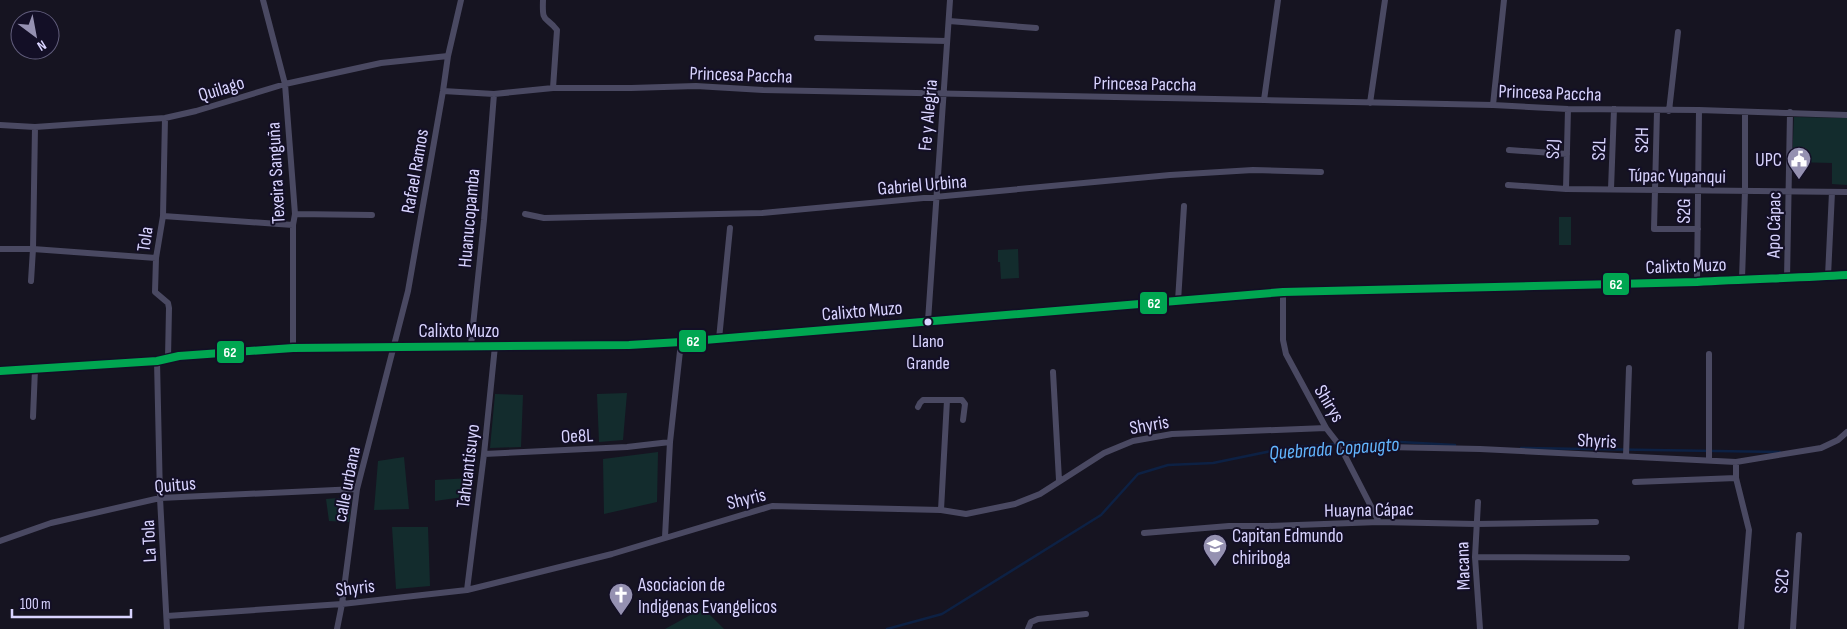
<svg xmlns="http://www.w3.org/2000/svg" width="1847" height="629" viewBox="0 0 1847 629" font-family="'Sofia Sans Condensed',sans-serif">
<rect width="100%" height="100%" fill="#161421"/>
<!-- green -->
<path fill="#132c2d" d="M1794,117L1847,118V185L1832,184V163L1792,162Z
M1559,217H1571V245H1559Z
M1018,249L1019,278L1001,279L1000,262H998V250Z
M627,393L623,440L599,442L597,394Z
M495,394L523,395L521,447L490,448Z
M658,452L657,502L604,514L603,459Z
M404,457L409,509L374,510L378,461Z
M471,478L470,496L435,501V480Z
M352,497L349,522L329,521L326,499Z
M392,527H428L430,586L396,589Z
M703,608L724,629H665Z"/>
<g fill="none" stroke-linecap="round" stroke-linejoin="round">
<!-- stream -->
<path stroke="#0d2144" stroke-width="2.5" d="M1346,443L1382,441L1455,445
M1521,448L1780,452
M887,629L942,614L1101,515L1138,474L1168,465L1213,463L1286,448L1336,444"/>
<!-- minor -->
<path stroke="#4a4962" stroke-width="6" d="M263,0L285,84L295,214L293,225V348
M543,0C542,24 545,15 557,30L553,88
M949,21L1036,28
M817,38L947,41
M443,91L494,94L553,88H631L696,86L763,90L1264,100L1493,105L1568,109L1699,110L1847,115
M1264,100L1278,0
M1370,103L1385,0
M1493,105L1504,0
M1657,111L1654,229H1698
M1669,111L1678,32
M165,118L163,216L156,258L155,292L168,303L169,308L168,358
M0,125L35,127L165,118L196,111L285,84L381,63L448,56
M1509,150L1567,154
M1508,185L1566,189L1847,192
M1566,189L1568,109
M1611,189L1614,109
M295,214L372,215
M525,214L544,218L762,213L1170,175L1253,170L1321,172
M163,216L293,225
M0,249H33L156,258
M1828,276L1832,192
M1742,279L1745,191V112
M1787,279L1790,112
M31,281L33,249L35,127
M1697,282L1699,110
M1283,292V340L1286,354L1326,428L1340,446L1379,522
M1178,301L1184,206
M928,321L950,0
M719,339L730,228
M471,345L484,220L494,94
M157,361L160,498L167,629
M1053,372L1059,480
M918,407L920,403L923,400H962L965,404L963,420
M33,417L35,369
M1340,446L1480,449L1736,462L1821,448L1838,440L1847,432
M484,454L627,447L670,442
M1626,456L1629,368
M1709,460V354
M1736,462V478L1749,530L1741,629
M1635,482L1736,478
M1478,502L1475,557L1480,629
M941,510L947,400
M1144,533L1229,526H1268L1379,522L1476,524L1596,522
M665,537L670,442L681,342
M0,541L51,523L160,498L357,489
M1475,557L1627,558
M467,590L484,454L495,346
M167,616L342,604L467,590L612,554L772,506L941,510L966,514L1015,504L1040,494L1104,453L1133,441L1172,434L1326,428
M337,629L342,604L357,489L408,291L443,91L448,56L461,0
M1028,629L1031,622L1038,619L1086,614
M1793,629L1799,535"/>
<!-- tertiary -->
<path stroke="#4a4962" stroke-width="8" d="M0,371L157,361L179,356L293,348L629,345L681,342L1283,292L1697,282C1747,279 1797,278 1847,275"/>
<defs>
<path id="bus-1" d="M0,371L157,361L179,356L293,348L629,345L681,342L1283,292L1697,282C1747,279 1797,278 1847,275"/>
</defs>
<!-- bus-1 casing -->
<use href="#bus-1" stroke="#130f26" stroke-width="11"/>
<!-- bus-1 -->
<use href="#bus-1" stroke="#00a651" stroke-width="8"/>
</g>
<!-- icons -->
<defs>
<symbol id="civic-pin" viewBox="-11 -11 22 30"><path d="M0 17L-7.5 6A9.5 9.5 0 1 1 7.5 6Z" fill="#9591b1" stroke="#130f26"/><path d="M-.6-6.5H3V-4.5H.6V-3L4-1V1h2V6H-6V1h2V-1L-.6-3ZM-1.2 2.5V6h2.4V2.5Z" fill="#fff"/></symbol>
<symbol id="school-pin" viewBox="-11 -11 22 30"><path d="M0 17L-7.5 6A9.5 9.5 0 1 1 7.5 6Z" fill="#9591b1" stroke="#130f26"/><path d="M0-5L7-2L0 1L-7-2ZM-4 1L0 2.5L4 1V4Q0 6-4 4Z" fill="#fff"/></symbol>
<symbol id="church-pin" viewBox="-11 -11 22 30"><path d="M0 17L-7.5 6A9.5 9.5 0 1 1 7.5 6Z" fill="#9591b1" stroke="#130f26"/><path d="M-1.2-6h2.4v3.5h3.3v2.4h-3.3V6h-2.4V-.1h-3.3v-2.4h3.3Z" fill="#fff"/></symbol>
</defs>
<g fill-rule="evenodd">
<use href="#civic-pin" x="1785" y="145" width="28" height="38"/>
<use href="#school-pin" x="1201" y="532" width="28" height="38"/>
<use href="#church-pin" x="607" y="581" width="28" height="38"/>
</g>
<!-- markers -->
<circle fill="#d9d4ff" stroke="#130f26" stroke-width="2" cx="928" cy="322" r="4.5"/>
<g text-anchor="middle" stroke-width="4" stroke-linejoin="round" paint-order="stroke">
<!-- bus labels -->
<g font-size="18" fill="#d9d4ff" stroke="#130f26">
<text x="928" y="347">Llano<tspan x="928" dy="22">Grande</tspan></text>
</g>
<!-- street labels -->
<g font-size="19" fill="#d9d4ff" stroke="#130f26">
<text transform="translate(741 74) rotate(2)" y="7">Princesa Paccha</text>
<text transform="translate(1145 83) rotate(1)" y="7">Princesa Paccha</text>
<text transform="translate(221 88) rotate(-17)" y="7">Quilago</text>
<text transform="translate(1550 92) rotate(2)" y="7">Princesa Paccha</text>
<text transform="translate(927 115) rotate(-85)" y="7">Fe y Alegria</text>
<text transform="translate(1641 140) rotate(-89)" y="7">S2H</text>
<text transform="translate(1552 149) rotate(-88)" y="7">S2J</text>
<text transform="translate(1598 149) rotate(-88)" y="7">S2L</text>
<text transform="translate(414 171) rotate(-80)" y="7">Rafael Ramos</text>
<text transform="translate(275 173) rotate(-93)" y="7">Texeira Sanguña</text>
<text transform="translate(1677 175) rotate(1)" y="7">Túpac Yupanqui</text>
<text transform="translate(922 184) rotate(-5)" y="7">Gabriel Urbina</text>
<text transform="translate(1683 211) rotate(-89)" y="7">S2G</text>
<text transform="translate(468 218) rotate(-85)" y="7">Huanucopamba</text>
<text transform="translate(1773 225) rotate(-89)" y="7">Apo Cápac</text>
<text transform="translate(144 239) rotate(-82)" y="7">Tola</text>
<text transform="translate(1686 265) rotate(-2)" y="7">Calixto Muzo</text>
<text transform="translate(862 310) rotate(-5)" y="7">Calixto Muzo</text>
<text x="459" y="337">Calixto Muzo</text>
<text transform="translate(1330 403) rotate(59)" y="7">Shirys</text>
<text transform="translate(1149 424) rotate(-10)" y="7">Shyris</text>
<text transform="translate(577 435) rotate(-3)" y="7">Oe8L</text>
<text transform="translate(1597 440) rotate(3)" y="7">Shyris</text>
<text transform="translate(467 466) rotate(-83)" y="7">Tahuantisuyo</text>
<text transform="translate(175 484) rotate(-5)" y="7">Quitus</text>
<text transform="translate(346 484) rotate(-79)" y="7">calle urbana</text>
<text transform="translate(746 498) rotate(-14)" y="7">Shyris</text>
<text transform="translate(1369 509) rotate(-1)" y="7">Huayna Cápac</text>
<text transform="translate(148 541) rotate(-93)" y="7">La Tola</text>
<text transform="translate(1462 566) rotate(-92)" y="7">Macana</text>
<text transform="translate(1781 581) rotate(-86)" y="7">S2C</text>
<text transform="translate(355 587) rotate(-6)" y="7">Shyris</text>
</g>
<!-- poi labels -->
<g font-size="19" fill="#d9d4ff" stroke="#130f26" text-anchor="start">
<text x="1782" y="166" text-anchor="end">UPC</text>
<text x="1232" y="542">Capitan Edmundo<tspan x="1232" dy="22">chiriboga</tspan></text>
<text x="638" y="591">Asociacion de<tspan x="638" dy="22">Indigenas Evangelicos</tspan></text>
</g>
<!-- water labels -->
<g font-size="20" font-style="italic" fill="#62b6ff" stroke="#130f26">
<text transform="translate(1334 448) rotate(-4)" y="7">Quebrada Copaugto</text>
</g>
</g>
<g stroke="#130f26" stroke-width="2">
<rect x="1602" y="272" width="28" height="24" rx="5" fill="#00a651"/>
<rect x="1139" y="291" width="29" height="24" rx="5" fill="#00a651"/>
<rect x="678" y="329" width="29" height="24" rx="5" fill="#00a651"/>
<rect x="216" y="340" width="29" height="24" rx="5" fill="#00a651"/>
</g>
<g font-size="14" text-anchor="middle" font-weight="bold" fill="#fff">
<text x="1616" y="289">62</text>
<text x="1154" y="308">62</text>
<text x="693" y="346">62</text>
<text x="230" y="357">62</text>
</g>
<!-- north arrow -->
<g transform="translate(35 35) rotate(148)"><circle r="24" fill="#130f26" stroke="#625e7d"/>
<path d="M0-4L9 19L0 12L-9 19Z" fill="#9591b1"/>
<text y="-8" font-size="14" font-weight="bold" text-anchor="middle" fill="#d9d4ff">N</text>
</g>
<!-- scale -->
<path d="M12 609v8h119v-8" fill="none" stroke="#d9d4ff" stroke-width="2.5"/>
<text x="20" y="609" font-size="15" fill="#d9d4ff" stroke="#130f26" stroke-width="4" paint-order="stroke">100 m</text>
</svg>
